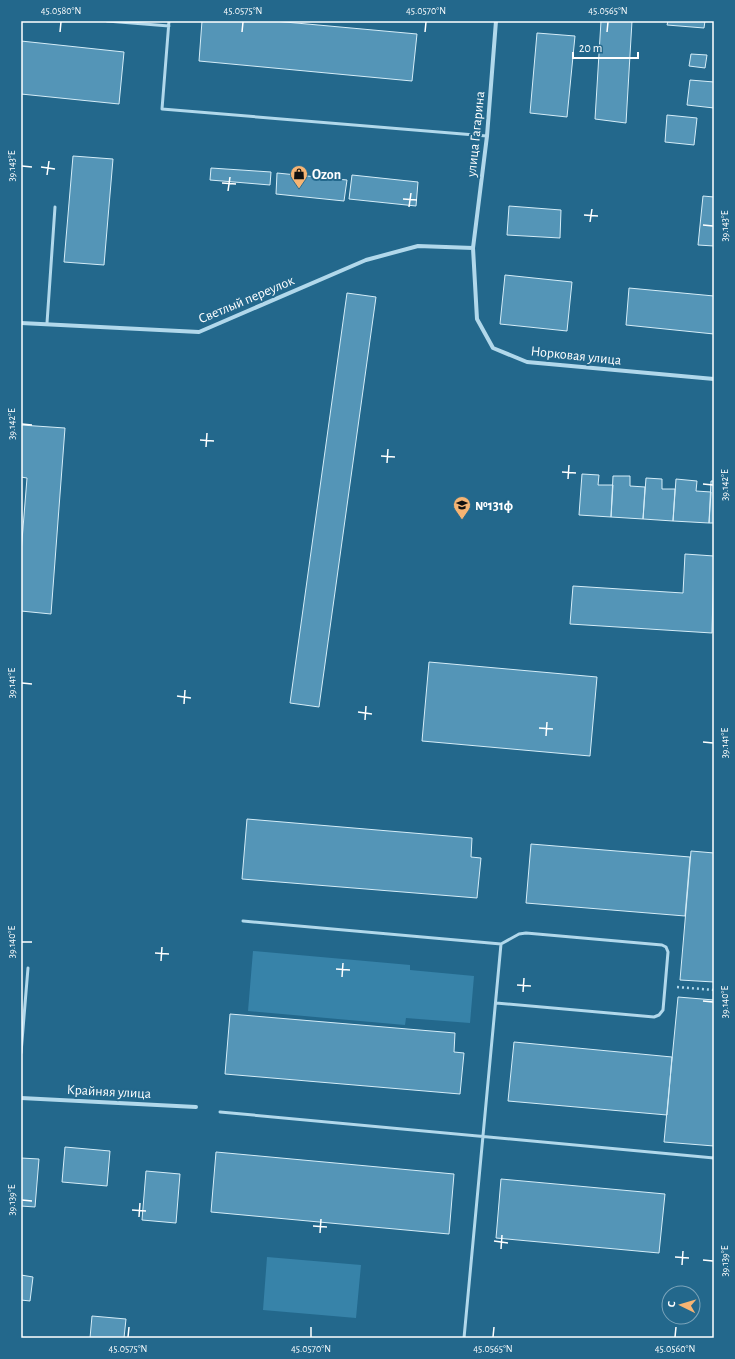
<svg xmlns="http://www.w3.org/2000/svg" width="735" height="1359" viewBox="0 0 735 1359" font-family="'Alegreya Sans',sans-serif">
<rect width="100%" height="100%" fill="#23688c"/>
<!-- green -->
<path fill="#3783a9" d="M253,951L410,965V970L474,976L470,1023L406,1018L405,1025L248,1011Z
M267,1257L361,1265L356,1318L263,1310Z"/>
<!-- building -->
<path fill="#5495b7" stroke="#d5edf8" d="M202,21H274L417,34L412,81L199,61Z
M601,21H632L626,123L595,119Z
M668,21H705L704,28L667,25Z
M537,33L575,36L567,117L530,113Z
M21,41L124,52L119,104L21,94Z
M691,54L707,55L705,68L689,66Z
M690,80L714,82V108L687,105Z
M667,115L697,118L694,145L665,142Z
M73,156L113,159L104,265L64,262Z
M211,168L271,172L270,185L210,180Z
M277,173L347,180L344,201L276,194Z
M352,175L418,182L416,206L349,199Z
M703,196L714,197V246L698,245Z
M509,206L561,210L560,238L507,235Z
M505,275L572,282L567,331L500,324Z
M629,288L714,296V334L626,325Z
M347,293L376,297L319,707L290,703Z
M21,425L65,428L51,614L21,611V553L27,478L21,477Z
M582,474L599,475L598,485H613L611,517L579,515Z
M613,476H630V486L645,487L643,519L611,517Z
M646,478L662,479V489H675L673,521L643,519Z
M676,479L697,481L696,491L711,492L709,523L673,521Z
M711,481H714V523H709Z
M685,554L714,556L712,633L570,624L573,586L683,593Z
M429,662L597,677L590,756L422,741Z
M247,819L472,838L471,857L481,858L477,898L242,879Z
M531,844L690,857L685,916L526,903Z
M691,851L714,853V982L680,980Z
M678,997L714,1000V1146L664,1142Z
M230,1014L455,1033L454,1052L464,1053L460,1094L225,1074Z
M514,1042L672,1057L667,1115L508,1101Z
M65,1147L110,1151L107,1186L62,1182Z
M216,1152L454,1174L449,1234L211,1212Z
M21,1158L39,1159L35,1207L21,1206Z
M146,1171L180,1174L176,1223L142,1220Z
M501,1179L665,1194L659,1253L496,1238Z
M21,1275L33,1277L30,1301L21,1300Z
M92,1316L126,1319L124,1338H90Z"/>
<g fill="none" stroke-linecap="round" stroke-linejoin="round">
<!-- path -->
<path stroke="#b1d8eb" stroke-width="2.5" stroke-dasharray="2 3" stroke-linecap="butt" d="M677,987L714,990"/>
<!-- lane -->
<path stroke="#b1d8eb" stroke-width="3" d="M107,21L169,26
M169,21L162,109L487,136
M47,323L55,207
M243,921L501,944L519,934L526,933L662,945L666,947L668,952L663,1010L659,1015L654,1017L496,1003
M21,1053L28,968
M220,1112L714,1158
M464,1338L501,944"/>
<!-- street -->
<path stroke="#b1d8eb" stroke-width="4" d="M496,21L487,136L473,248L477,319L493,348L527,362L714,379
M21,323L199,332L366,260L418,246L473,248
M21,1098L196,1107"/>
</g>
<!-- ticks -->
<path fill="none" stroke="#fff" stroke-width="1.5" d="M60,32L61,22M242,32L243,22M425,32L426,22M607,32L608,22M22,166L32,167M41,167L55,169M47,175L49,161M222,183L236,184M228,191L230,177M403,199L417,200M409,207L411,193M584,215L598,216M590,222L592,209M703,225L713,226M22,424L32,425M200,440L214,441M206,447L207,433M381,456L395,457M387,463L388,449M562,472L576,473M568,479L569,465M703,484L713,485M22,683L32,684M177,696L191,698M184,704L185,690M358,712L372,714M365,720L366,706M539,728L553,729M546,736L547,722M703,742L713,743M22,942H32M155,953L169,954M161,961L162,947M336,969L350,970M342,977L343,963M517,985L531,986M523,992L524,978M703,1001L713,1002M22,1200L32,1201M132,1210L146,1211M139,1217L140,1203M313,1226L327,1227M320,1233L321,1219M494,1241L508,1243M501,1249L502,1235M675,1257L689,1258M703,1260L713,1261M682,1265L683,1251M128,1337L129,1327M311,1337V1327M493,1337L494,1327M675,1337L676,1327"/>
<!-- icons -->
<defs>
<symbol id="shop-pin" viewBox="-11 -11 22 30"><path d="M0 17L-7.5 6A9.5 9.5 0 1 1 7.5 6Z" fill="#f6b473" stroke="#23688c"/><path d="M-5-2.5h2.3a2.7 3.5 0 0 1 5.4 0H5L5.5 6h-11ZM-1.5-2.5h3a1.5 2.3 0 0 0-3 0Z" fill="#111"/></symbol>
<symbol id="school-pin" viewBox="-11 -11 22 30"><path d="M0 17L-7.5 6A9.5 9.5 0 1 1 7.5 6Z" fill="#f6b473" stroke="#23688c"/><path d="M0-5L7-2L0 1L-7-2ZM-4 1L0 2.5L4 1V4Q0 6-4 4Z" fill="#111"/></symbol>
</defs>
<g fill-rule="evenodd">
<use href="#shop-pin" x="289" y="164" width="20" height="27"/>
<use href="#school-pin" x="452" y="495" width="20" height="27"/>
</g>
<g text-anchor="middle" stroke-width="4" stroke-linejoin="round" paint-order="stroke">
<!-- street labels -->
<g font-size="14" fill="#fff" stroke="#23688c">
<text transform="translate(475 134) rotate(-84)" y="5">улица Гагарина</text>
<text transform="translate(246 299) rotate(-23)" y="5">Светлый переулок</text>
<text transform="translate(576 355) rotate(6)" y="5">Норковая улица</text>
<text transform="translate(109 1091) rotate(3)" y="5">Крайняя улица</text>
</g>
<!-- poi labels -->
<g font-size="14" font-weight="bold" fill="#fff" stroke="#23688c" text-anchor="start">
<text x="312" y="179">Ozon</text>
<text x="475" y="510">№131ф</text>
</g>
</g>
<!-- border -->
<rect width="735" height="1359" fill="none" stroke="#23688c" stroke-width="44"/>
<!-- north arrow -->
<g transform="translate(681 1305) rotate(275)"><circle r="19" fill="#23688c" stroke="#7ba4ba"/>
<path d="M0-3L7 15L0 10L-7 15Z" fill="#f6b473"/>
<text y="-6" font-size="11" font-weight="bold" text-anchor="middle" fill="#ffffff">С</text>
</g>
<!-- scale -->
<path d="M573 52v6h65v-6" fill="none" stroke="#ffffff" stroke-width="2"/>
<text x="579" y="52" font-size="12" fill="#ffffff" stroke="#23688c" stroke-width="3" paint-order="stroke">20 m</text>
<rect x="22" y="22" width="691" height="1315" fill="none" stroke="#fff" stroke-width="1.5"/>
<g font-size="10" text-anchor="middle" fill="#fff">
<text x="61" y="14">45.0580°N</text>
<text x="243" y="14">45.0575°N</text>
<text x="426" y="14">45.0570°N</text>
<text x="608" y="14">45.0565°N</text>
<text transform="translate(11 166) rotate(-90)" y="4">39.143°E</text>
<text transform="translate(724 226) rotate(-90)" y="4">39.143°E</text>
<text transform="translate(11 424) rotate(-90)" y="4">39.142°E</text>
<text transform="translate(724 485) rotate(-90)" y="4">39.142°E</text>
<text transform="translate(11 683) rotate(-90)" y="4">39.141°E</text>
<text transform="translate(724 743) rotate(-90)" y="4">39.141°E</text>
<text transform="translate(11 942) rotate(-90)" y="4">39.140°E</text>
<text transform="translate(724 1002) rotate(-90)" y="4">39.140°E</text>
<text transform="translate(11 1200) rotate(-90)" y="4">39.139°E</text>
<text transform="translate(724 1261) rotate(-90)" y="4">39.139°E</text>
<text x="128" y="1352">45.0575°N</text>
<text x="311" y="1352">45.0570°N</text>
<text x="493" y="1352">45.0565°N</text>
<text x="675" y="1352">45.0560°N</text>
</g>
</svg>
